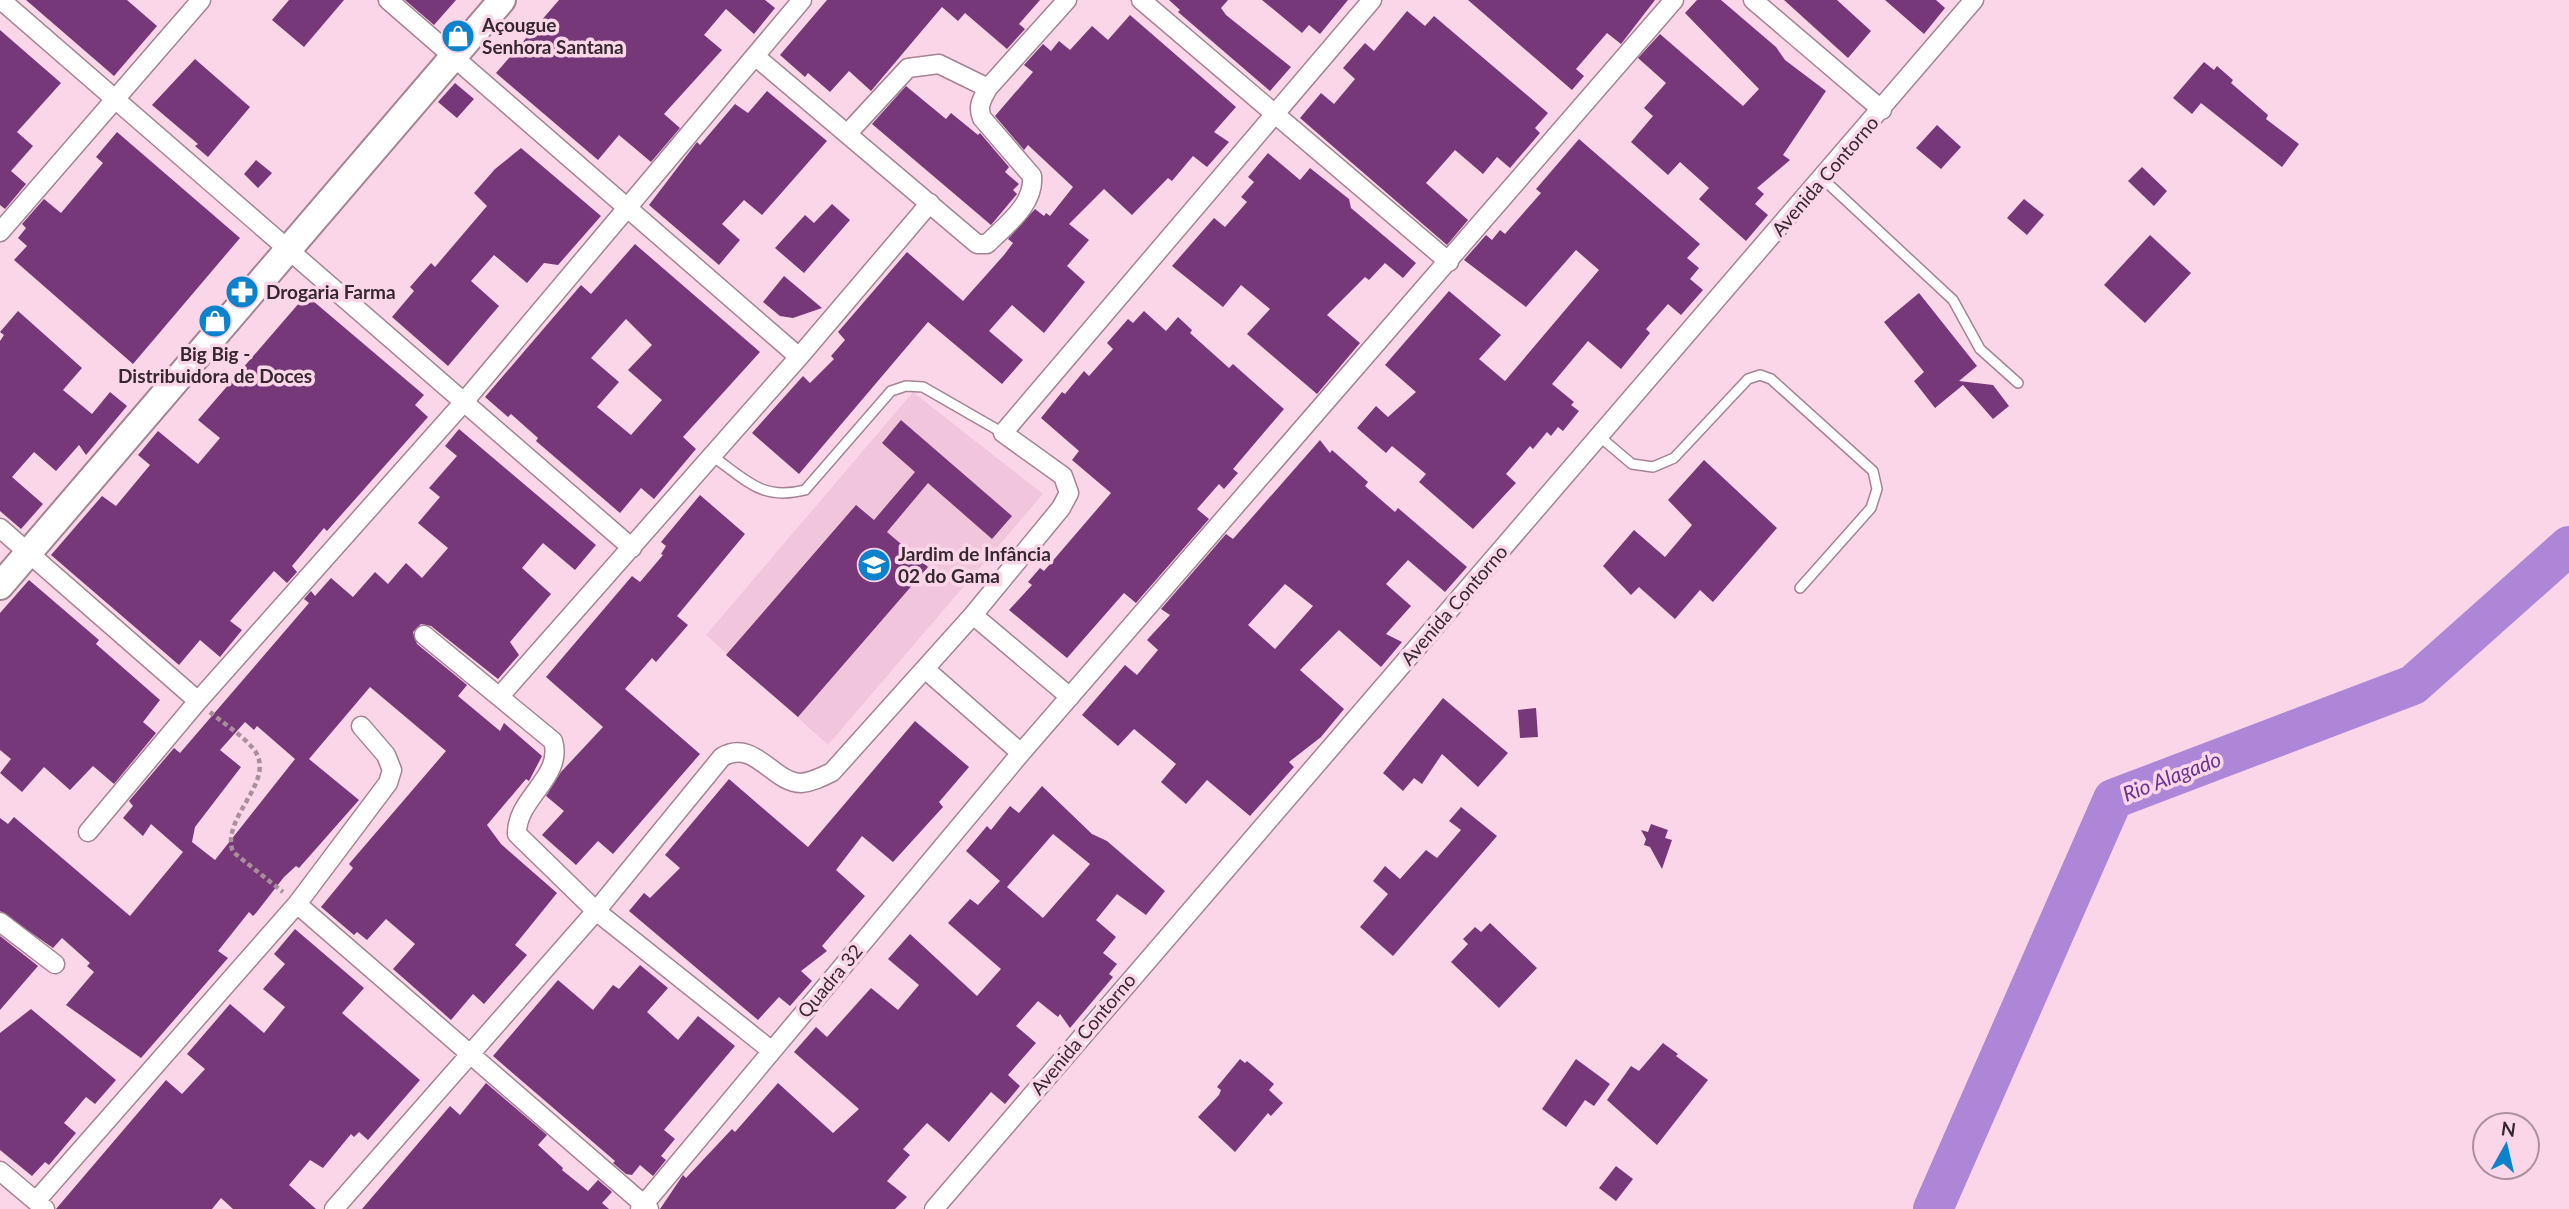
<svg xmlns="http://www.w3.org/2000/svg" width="2569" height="1209" viewBox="0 0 2569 1209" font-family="Lato,sans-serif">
<rect width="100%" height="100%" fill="#fbd6e9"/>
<!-- built -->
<path fill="#f1c6dc" d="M913,392L1043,494L828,745L706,635Z"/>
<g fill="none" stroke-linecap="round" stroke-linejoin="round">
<!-- river -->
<path stroke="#ad86d7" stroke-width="40" d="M1933,1209L2113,799L2413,685L2569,546"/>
</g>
<!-- building -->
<path fill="#763879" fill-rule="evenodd" d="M26,0H127L157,26L114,76Z
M289,0H344L304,47L272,20Z
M405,0H456L434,25Z
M559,0H765L775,8L754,34L726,9L704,35L722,50L664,114L680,128L651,162L619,135L598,160L496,73Z
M827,0H1040L1019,24L1025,29L1007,49L965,13L958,21L942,7L871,91L849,71L830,92L808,73L805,77L780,55Z
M1169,0H1228L1221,8L1226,15L1291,67L1270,91L1178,12L1180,10Z
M1262,0H1348L1320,34L1309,25L1302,33Z
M1468,0H1655L1621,44L1607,33L1576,69L1584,76L1572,90Z
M1697,0H1721L1776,47L1785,60L1826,91L1783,155L1790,160L1757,188L1764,194L1755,204L1768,215L1746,241L1699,199L1709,188L1680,162L1668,175L1631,142L1653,116L1644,108L1666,83L1638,58L1660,34L1743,106L1759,89L1685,13Z
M1784,0H1837L1871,31L1848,58Z
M1885,0H1936L1945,8L1924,34Z
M1407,11L1425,26L1434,16L1548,113L1535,128L1540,133L1510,168L1497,157L1483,174L1455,150L1426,183L1468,220L1447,245L1300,118L1321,93L1334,104L1355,79L1343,68L1365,43L1374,51Z
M1130,15L1236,107L1214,132L1229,142L1207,167L1193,156L1172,181L1168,178L1132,215L1104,189L1069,224L1089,240L1067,266L1085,282L1044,333L1012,305L989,331L1023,360L1002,384L928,322L799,474L752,433L803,376L810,383L834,359L831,356L845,340L838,332L907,252L963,301L1004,255L1013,243L1008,239L1035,209L1044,216L1046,213L1050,216L1073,187L1028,145L1024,150L995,116L1033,72L1024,65L1043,44L1051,51L1059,41L1070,50L1092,26L1108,40Z
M0,30L61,83L17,132L33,146L11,171L26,184L5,209L0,205Z
M195,59L250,107L208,157L195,146L198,144L152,105Z
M2204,62L2214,70L2217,66L2233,80L2231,83L2268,115L2266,119L2299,144L2282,167L2201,103L2192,114L2173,98Z
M455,83L474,99L457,118L438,102Z
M906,86L946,119L951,113L978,135L980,133L1009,167L1005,172L1019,184L1013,190L1017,194L991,225L872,124Z
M767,91L827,141L762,215L744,200L722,224L740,240L719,265L649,205L697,142L700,145L735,104L748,113Z
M1937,125L1961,147L1941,169L1916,148Z
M117,132L240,238L133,364L14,260L27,246L18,238L26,228L22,224L44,199L61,213L103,163L96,157Z
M1579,139L1700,244L1687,258L1699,268L1690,279L1703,290L1681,315L1668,304L1646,329L1650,333L1621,369L1588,341L1552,384L1574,402L1571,405L1579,411L1563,431L1558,427L1551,436L1547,432L1533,449L1530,446L1506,474L1516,483L1473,529L1419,482L1426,474L1392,446L1386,453L1357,428L1376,406L1388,417L1416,392L1385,365L1449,291L1501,335L1479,359L1505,381L1599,270L1576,250L1526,307L1464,260L1486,235L1492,240L1500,230L1505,234L1541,193L1536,189Z
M521,148L601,216L558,265L544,263L527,283L494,255L471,281L499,306L448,366L392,317L414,291L410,287L431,263L435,267L487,206L474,193L495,169Z
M1268,153L1300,180L1310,168L1349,199L1351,208L1416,263L1403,278L1385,263L1369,280L1365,277L1327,315L1360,343L1317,394L1247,334L1270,309L1241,285L1223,307L1172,266L1214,218L1225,227L1247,202L1241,197L1254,182L1248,177Z
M256,160L272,173L258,188L244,174Z
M2142,167L2167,191L2154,206L2128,181Z
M2024,199L2044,215L2027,235L2007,218Z
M832,204L850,220L804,273L775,248L805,215L814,223Z
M2150,235L2191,273L2145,323L2104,285Z
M635,244L760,352L683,437L696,449L654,499L641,488L620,513L536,441L538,438L511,414L508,417L485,397L581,285L591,294ZM626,319L652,345L628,370L662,400L631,435L597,407L619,382L591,358Z
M784,276L822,308L793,318L780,316L763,302Z
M1919,293L1977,366L1959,381L1993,385L2009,406L1993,419L1963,385L1935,408L1914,381L1924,372L1884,322Z
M306,295L424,395L415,405L428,417L327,531L324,528L292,566L297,572L287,583L274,571L230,621L242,630L220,657L200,640L179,665L51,555L102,496L116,506L150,465L138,455L158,431L198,464L220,438L198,420Z
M18,311L82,368L63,390L92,414L110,392L127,406L86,455L79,445L56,471L34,452L12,477L43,504L21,529L0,511V341L4,335L0,332Z
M1144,311L1166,331L1178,317L1192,330L1190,333L1229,368L1233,364L1284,409L1233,469L1238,473L1224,489L1219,484L1197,509L1209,519L1142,596L1136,603L1124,593L1067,658L1009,610L1032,585L1028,582L1040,568L1044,571L1111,493L1072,460L1079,451L1041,418L1062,392L1065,394L1084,371L1089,376L1113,349L1107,343L1128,319L1133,323Z
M901,420L1012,516L992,539L928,483L887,532L928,567L798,717L726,655L856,505L874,520L915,472L882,443Z
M459,429L596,545L575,570L543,543L522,568L551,594L510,642L519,655L498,679L431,626L421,624L413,632L417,644L467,685L458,696L500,731L504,723L542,756L529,781L526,779L487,825L501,844L557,893L515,945L527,955L484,1004L473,994L451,1020L393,969L415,944L386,919L367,940L357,932L354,935L321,907L353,868L349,864L446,751L370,687L309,759L359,800L299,868L296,866L284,877L256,913L253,916L249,912L218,951L228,958L141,1058L66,1005L94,972L87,966L90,963L62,938L53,948L0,911V818L8,824L14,817L130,916L183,852L151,824L143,836L123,818L133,806L129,801L174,748L180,753L309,603L304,599L311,591L315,596L331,578L353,597L375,572L388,584L406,563L422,578L448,548L418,523L440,497L429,488L457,456L445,446ZM245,722L254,730L257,726L295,759L215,860L192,842L195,827L241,767L220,750Z
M1320,440L1330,453L1332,450L1368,482L1365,486L1395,512L1398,508L1467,567L1445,592L1408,560L1386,584L1411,606L1386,634L1402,642L1381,667L1339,630L1300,670L1344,709L1321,737L1289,762L1294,767L1250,816L1207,780L1186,804L1161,782L1176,764L1134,729L1118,746L1082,715L1125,665L1137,675L1158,650L1147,640L1170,615L1161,609L1226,534L1233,539ZM1285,584L1313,606L1275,649L1248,625Z
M1704,460L1777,528L1713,602L1700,590L1675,619L1639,587L1631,595L1603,566L1634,530L1665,557L1692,525L1668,500Z
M700,495L745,534L677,616L688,625L656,662L652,658L625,689L700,754L613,854L598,841L576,865L542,835L564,811L546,796L561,772L603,727L546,677L632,576L640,582L663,555L661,554L666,546L661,542Z
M29,580L99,640L96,644L160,700L143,722L156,733L114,784L93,766L70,790L44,767L22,792L0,773L11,759L0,750V613Z
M1443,698L1508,753L1478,787L1442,754L1422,784L1414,778L1403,791L1383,773Z
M1536,708L1538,737L1520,738L1518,710Z
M915,721L969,767L939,802L943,807L893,862L862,836L836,870L865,896L822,946L827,951L801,971L812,981L790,1006L779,997L758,1020L629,911L644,893L650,898L680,868L665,855L729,779L808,847Z
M1042,786L1092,834L1107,841L1165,891L1146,915L1117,894L1096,920L1116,937L1103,953L1117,964L1109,974L1113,977L1070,1028L1060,1014L1058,1017L1038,1001L1016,1026L1036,1043L1008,1075L1020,1086L1005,1104L991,1092L949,1142L927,1123L903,1149L910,1155L887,1181L907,1197L895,1209H660L683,1175L686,1178L732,1129L735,1132L778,1083L833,1133L859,1109L794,1052L816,1027L827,1037L871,988L898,1010L919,985L888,959L910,934L977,996L1001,969L948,923L970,899L978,905L1000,881L966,851L987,826L991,830L1010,806L1019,813ZM1053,834L1090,864L1043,918L1007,887Z
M1461,807L1497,836L1393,956L1360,927L1388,894L1373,881L1385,866L1400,879L1426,850L1437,858L1461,830L1449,821Z
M1651,824L1668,830L1665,838L1672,840L1662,869L1650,847L1644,845L1646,839L1641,830L1648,832Z
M1490,923L1537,968L1499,1008L1451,962L1468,944L1463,939L1475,927L1481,932Z
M295,929L364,988L342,1013L420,1080L368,1140L359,1132L354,1137L351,1134L323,1168L310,1160L289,1185L316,1209H233L221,1198L212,1209H56L166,1080L182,1094L205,1069L187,1054L230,1004L264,1033L285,1007L263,989L285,964L274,954Z
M0,936L38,966L0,1010Z
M640,965L668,988L647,1012L678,1040L698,1016L735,1046L664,1130L675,1139L661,1156L666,1160L653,1176L640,1165L632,1175L626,1174L613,1163L615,1161L493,1056L558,980L593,1010L613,985L619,989Z
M31,1009L116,1080L95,1104L86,1097L64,1123L76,1133L49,1165L45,1162L32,1176L0,1150V1033Z
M1663,1043L1678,1054L1676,1056L1708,1080L1657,1145L1607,1100L1631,1066L1639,1071Z
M1240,1059L1245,1063L1247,1061L1274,1084L1269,1090L1283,1103L1271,1116L1268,1113L1235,1152L1198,1117L1219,1095L1221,1090L1217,1087Z
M1576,1059L1610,1084L1594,1106L1585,1100L1566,1127L1542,1109Z
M486,1083L547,1135L538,1145L563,1168L562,1170L588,1191L598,1180L612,1192L602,1203L609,1209H362L450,1106L460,1115Z
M1616,1166L1633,1179L1616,1201L1599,1188Z"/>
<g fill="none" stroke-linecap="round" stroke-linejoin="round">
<defs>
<path id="lane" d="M1823,179L1953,300L1980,349L2018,383
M1600,437L1632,464L1653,467L1674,458L1748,379L1760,375L1771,379L1873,471L1877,489L1871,508L1800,588
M712,456C747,480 761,501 805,490L891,391L906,386L923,387L1003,433"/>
<path id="street" d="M1,0L632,548
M388,0L799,357
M1141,0L1449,262
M1753,0L1882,110
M755,56L977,244H987C1006,225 1035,204 1032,176L982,118C977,106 982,99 988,88L1067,0
M847,134L908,68L939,64L988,88
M0,232L201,0
M0,528L198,701L88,832
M973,615L1070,697
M424,635L553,741C564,777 516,798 517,834L596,911L772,1051
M925,669L1021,753
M500,696L799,357L930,203
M198,701L463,403L802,0
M297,904L649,1209
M0,922L55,964
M0,1171L45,1209
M36,1201L297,904L388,783L392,770L386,755L361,726
M334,1209L596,911L722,757C754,738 773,783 801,783C812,782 822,777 832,772L973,615L1061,508L1069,493L1063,476L1003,433L1372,0
M640,1209L1021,753L1674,0
M934,1209L1974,0"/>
<path id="secondary" d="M0,586L502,0"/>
</defs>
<!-- lane casing -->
<use href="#lane" stroke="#a58395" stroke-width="12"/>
<!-- street casing -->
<use href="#street" stroke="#a58395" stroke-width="21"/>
<!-- secondary casing -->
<use href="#secondary" stroke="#a58395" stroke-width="30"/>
<!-- path -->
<path stroke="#a98e9c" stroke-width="4.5" stroke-dasharray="5 3.5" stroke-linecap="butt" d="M210,712C224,724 244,736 255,751C276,782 220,818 233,852L283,892"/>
<!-- lane -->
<use href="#lane" stroke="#fff" stroke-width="9"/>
<!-- street -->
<use href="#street" stroke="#fff" stroke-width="18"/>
<!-- secondary -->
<use href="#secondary" stroke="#fff" stroke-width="26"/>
</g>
<!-- icons -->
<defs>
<symbol id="shop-disc" viewBox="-11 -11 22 22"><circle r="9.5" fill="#0b82cb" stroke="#fbd6e9"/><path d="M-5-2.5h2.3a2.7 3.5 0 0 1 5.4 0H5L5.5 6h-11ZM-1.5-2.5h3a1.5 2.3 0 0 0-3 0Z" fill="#fff"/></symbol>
<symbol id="pharmacy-disc" viewBox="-11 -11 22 22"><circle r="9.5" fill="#0b82cb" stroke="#fbd6e9"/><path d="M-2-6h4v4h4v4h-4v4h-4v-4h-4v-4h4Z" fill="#fff"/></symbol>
<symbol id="school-disc" viewBox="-11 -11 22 22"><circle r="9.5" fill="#0b82cb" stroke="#fbd6e9"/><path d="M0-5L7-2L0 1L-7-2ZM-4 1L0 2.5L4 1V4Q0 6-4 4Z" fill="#fff"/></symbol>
</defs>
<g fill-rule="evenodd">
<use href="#shop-disc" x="439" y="17" width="38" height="38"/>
<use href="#pharmacy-disc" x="223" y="273" width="38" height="38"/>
<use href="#shop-disc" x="196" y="302" width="38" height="38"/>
<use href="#school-disc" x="855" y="546" width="38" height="38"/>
</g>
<g text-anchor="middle" stroke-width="7" stroke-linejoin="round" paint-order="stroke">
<!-- poi labels -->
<g font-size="19" font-weight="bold" fill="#362830" stroke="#fbd6e9" text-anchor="start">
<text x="482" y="32">Açougue<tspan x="482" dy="22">Senhora Santana</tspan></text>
<text x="266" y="299">Drogaria Farma</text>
<text x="215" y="361" text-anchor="middle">Big Big -<tspan x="215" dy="22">Distribuidora de Doces</tspan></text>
<text x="898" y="561">Jardim de Infância<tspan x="898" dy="22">02 do Gama</tspan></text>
</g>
<!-- street labels -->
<g font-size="19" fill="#362830" stroke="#fbd6e9">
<text transform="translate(1825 176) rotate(-49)" y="7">Avenida Contorno</text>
<text transform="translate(1454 605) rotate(-49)" y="7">Avenida Contorno</text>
<text transform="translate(830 981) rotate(-50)" y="7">Quadra 32</text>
<text transform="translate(1083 1034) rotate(-50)" y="7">Avenida Contorno</text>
</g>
<!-- water labels -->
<g font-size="21" font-style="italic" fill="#683595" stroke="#fbd6e9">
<text transform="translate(2172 777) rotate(-21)" y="7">Rio Alagado</text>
</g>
</g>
<!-- north arrow -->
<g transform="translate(2506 1146) rotate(8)"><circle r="33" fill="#fbd6e9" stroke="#ac909f" stroke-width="2"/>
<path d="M0-5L12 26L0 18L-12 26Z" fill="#0b82cb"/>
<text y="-10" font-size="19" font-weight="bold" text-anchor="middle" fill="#362830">N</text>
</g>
</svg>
